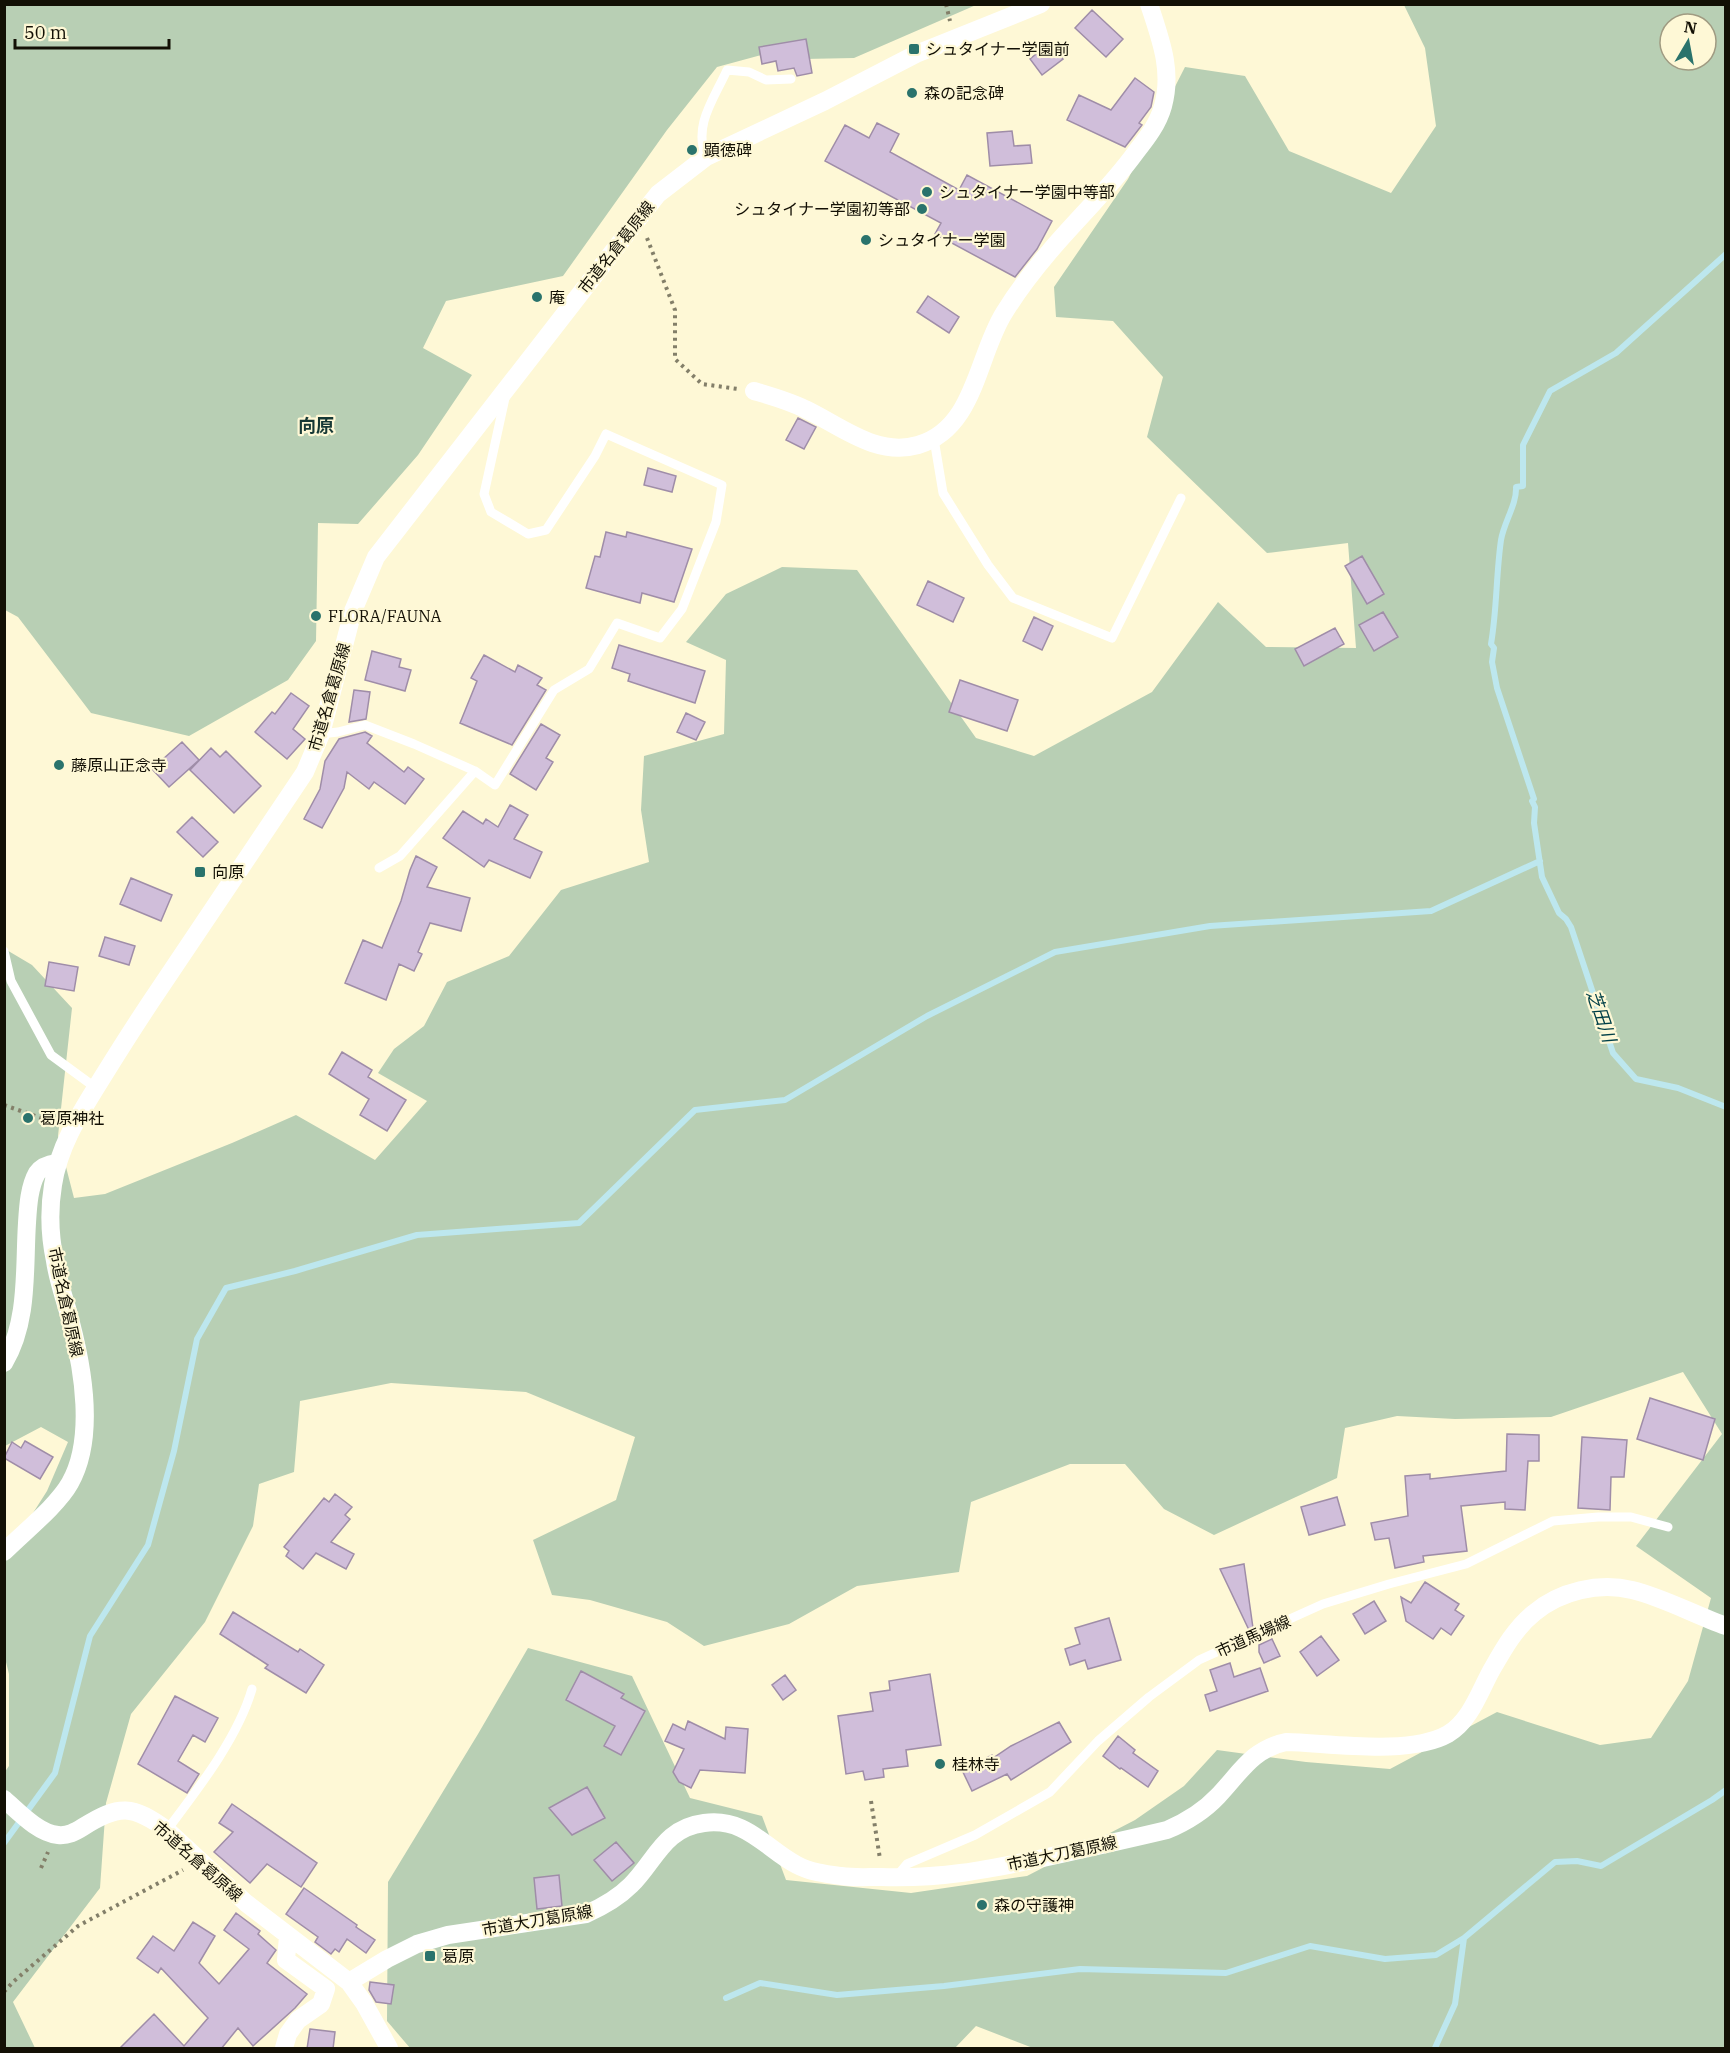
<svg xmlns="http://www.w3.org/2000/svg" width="1730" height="2053" viewBox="0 0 1730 2053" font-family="'IBM Plex Serif','Noto Sans JP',serif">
<rect width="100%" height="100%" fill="#fef8d6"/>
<!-- forest -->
<path fill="#b8cfb4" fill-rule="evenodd" d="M4,5H976L854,58L804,59L769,53L717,67L667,130L563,276L446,301L423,348L472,375L418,455L358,524L318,523L316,641L288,680L189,736L91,713L18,617L5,610Z
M1404,5H1725V2048H1033L976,2026L955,2048H410L387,2021L388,1882L478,1734L528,1648L632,1676L690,1798L762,1816L786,1880L911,1893L1027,1876L1135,1820L1184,1786L1217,1750L1306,1762L1390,1769L1497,1712L1600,1745L1651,1738L1688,1681L1711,1598L1636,1546L1722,1434L1683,1372L1551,1417L1455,1419L1397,1416L1345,1428L1337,1478L1214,1535L1164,1509L1125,1464H1070L971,1502L959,1572L857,1586L789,1624L704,1646L667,1622L590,1600L552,1595L533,1540L616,1500L635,1437L526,1392L391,1383L300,1401L294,1472L259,1484L253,1526L205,1622L131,1714L106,1803L100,1888L13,2002L35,2048H5L4,1773L9,1766V1674L4,1654L5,1557L47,1491L68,1442L41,1427L5,1446V949L32,965L72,1008L58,1136L74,1198L105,1194L232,1143L296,1115L375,1160L427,1101L378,1073L394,1049L424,1026L447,982L509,956L561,890L649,862L641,810L644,756L724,734L726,660L686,642L726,594L782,567L857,570L976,738L1034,756L1152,692L1218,602L1266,647L1356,648L1348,543L1267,553L1147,437L1163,377L1113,321L1056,317L1054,287L1128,179L1185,67L1245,76L1289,151L1391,193L1436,126L1425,48ZM1670,24H1706V60H1670Z"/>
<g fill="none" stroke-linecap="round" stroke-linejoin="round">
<!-- stream -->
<path stroke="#bde7ee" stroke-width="6" d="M1726,254L1616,353L1550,391L1523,445V486L1516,487C1517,504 1504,522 1501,540C1496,575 1497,609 1491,644L1494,648L1492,662L1497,688L1534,799L1532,801L1535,807L1534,823L1542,877L1559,913L1566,919L1571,927L1613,1053L1636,1079L1678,1088L1726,1107
M4,1843L55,1773L90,1636L148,1545L174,1451L197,1339L226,1288L295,1271L417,1235L579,1223L695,1110L785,1100L927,1016L1055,952L1210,926L1431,911L1540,861
M726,1998L760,1983L837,1995L944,1986L1080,1969L1226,1973L1310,1946L1385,1959L1436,1955L1464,1938L1555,1862L1577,1861L1601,1866L1712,1800L1726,1790
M1435,2048L1455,2004L1464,1938"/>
</g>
<!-- building -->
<path fill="#d0beda" stroke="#9f8da8" stroke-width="1.5" d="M1092,10L1123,39L1106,57L1075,28Z
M806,39L812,73L797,76L794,68L778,71L776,61L762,64L759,47Z
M1050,43L1063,59L1042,75L1030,59Z
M1135,78L1154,92L1151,107L1139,123L1142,125L1125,147L1067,120L1079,95L1111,110Z
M877,123L899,134L890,152L959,190L967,175L1052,221L1037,249L1015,277L935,234L941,223L825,161L845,125L869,138Z
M1012,131L1014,146L1030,145L1032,163L990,166L987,133Z
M928,296L959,317L949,333L917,312Z
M798,418L816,427L804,449L786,440Z
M648,468L676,476L672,492L644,485Z
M606,532L626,537L627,532L692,549L674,602L642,593L640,603L586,588L595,556L600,557Z
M1362,556L1384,594L1367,604L1345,566Z
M928,581L964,598L953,622L917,605Z
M1383,612L1398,637L1374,651L1359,625Z
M1034,617L1053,626L1042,650L1023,641Z
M1335,628L1344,644L1304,666L1295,649Z
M619,645L705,671L695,703L628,681L630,674L612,668Z
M372,651L401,659L399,667L411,670L405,691L365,680Z
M484,655L515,672L518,665L542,678L537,685L546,690L512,745L460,723L477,681L471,678Z
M960,680L1018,700L1007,731L949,712Z
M354,690L370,692L366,719L349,722Z
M291,693L309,706L293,729L305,739L287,759L255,732L272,712L275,714Z
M686,713L705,722L696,740L677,732Z
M541,724L560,735L546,758L553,762L536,790L510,774Z
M365,732L372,736L367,743L404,772L408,767L424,779L405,804L374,782L369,789L347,772L344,788L322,828L304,819L320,789L325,761L339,739Z
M182,742L199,760L169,787L152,769Z
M211,748L220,757L226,751L261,786L234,813L190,770Z
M510,805L528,815L514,839L542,852L530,878L489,860L484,867L443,838L463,811L483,824L486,819L498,827Z
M192,817L218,842L203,857L177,832Z
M416,856L437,867L427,887L470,898L461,931L430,923L418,952L422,954L414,971L399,964L386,1000L345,983L363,940L382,948L401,901L410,870Z
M131,878L172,895L161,921L120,904Z
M105,937L135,946L129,965L99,956Z
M49,962L78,967L74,991L45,986Z
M342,1052L372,1070L368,1077L406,1100L387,1131L360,1115L369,1099L329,1074Z
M1650,1398L1715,1419L1703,1460L1637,1439Z
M1507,1434L1539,1435V1461H1528L1525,1510L1505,1509V1502L1461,1506L1467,1551L1423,1556L1424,1562L1395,1568L1389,1538L1375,1540L1371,1523L1408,1516L1405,1476L1430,1474V1479L1506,1471Z
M1582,1437L1627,1440L1624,1477H1611L1610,1510L1578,1508Z
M25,1441L53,1457L40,1479L4,1458L12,1442L21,1448Z
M335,1494L352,1507L345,1515L350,1519L331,1542L354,1554L346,1569L316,1553L303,1569L286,1556L289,1551L284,1547L324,1498L329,1502Z
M1337,1497L1345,1525L1309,1535L1301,1507Z
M1244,1564L1253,1628L1249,1630L1220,1569Z
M1425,1582L1459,1604L1455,1610L1464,1616L1451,1635L1441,1628L1433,1639L1406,1621L1401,1597L1411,1603Z
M1374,1601L1386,1621L1365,1634L1353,1614Z
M233,1612L298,1652L300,1649L324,1665L306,1693L265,1668L268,1665L220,1634Z
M1109,1618L1121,1660L1088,1669L1085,1660L1070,1665L1065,1649L1080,1644L1075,1628Z
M1321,1636L1339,1660L1317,1676L1300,1652Z
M1272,1639L1280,1656L1264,1663L1259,1652V1645Z
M1230,1663L1234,1677L1260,1668L1268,1691L1210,1711L1205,1695L1217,1691L1210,1670Z
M581,1671L624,1694L621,1698L645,1711L621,1755L604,1746L615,1726L566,1700Z
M930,1674L941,1745L906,1750L908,1766L883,1769L884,1777L865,1780L863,1771L846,1774L838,1716L873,1711L870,1693L890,1690L889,1681Z
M785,1675L796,1690L783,1700L772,1685Z
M175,1696L218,1718L205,1742L193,1735L178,1761L199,1774L187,1793L138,1764Z
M688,1721L725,1739L726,1727L748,1729L745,1773L700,1770L691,1788L679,1782L673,1772L684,1749L665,1741L673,1724L685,1730Z
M1059,1722L1071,1742L1011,1780L1007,1774L972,1791L962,1770L992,1755L993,1758L1011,1746Z
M1118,1736L1135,1750L1133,1753L1158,1771L1148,1787L1121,1768L1120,1769L1103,1756Z
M587,1787L605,1818L572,1835L549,1808Z
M232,1804L317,1863L301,1887L267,1864L250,1883L214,1852L233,1832L219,1823Z
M616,1842L634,1863L612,1881L594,1860Z
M559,1875L562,1906L537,1909L534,1878Z
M304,1888L357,1925L356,1927L375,1940L366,1953L347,1939L339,1952L335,1949L331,1954L315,1942L318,1937L286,1914Z
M236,1913L260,1931L258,1934L276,1950L267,1963L307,1994L295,2008L253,2046L238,2028L221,2049H119L154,2014L184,2046L208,2018L161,1968L158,1973L137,1958L153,1936L174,1951L193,1922L215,1936L199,1963L219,1984L249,1949L224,1930Z
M370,1982L394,1985L391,2004L376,2002L369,1990Z
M310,2029L335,2032L333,2049H307Z"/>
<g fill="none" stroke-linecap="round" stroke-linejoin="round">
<!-- path -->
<path stroke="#837f69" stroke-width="4" stroke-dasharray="3 4.5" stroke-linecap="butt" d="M946,4L950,21
M647,238L675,310V359L702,384L738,389
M4,1105L55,1123
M871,1801L880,1859
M41,1868L48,1852
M4,1992L13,1982L78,1926L183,1870"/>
<!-- service -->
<path stroke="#fff" stroke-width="9" d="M706,157C693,125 714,99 727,70L749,72L766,80L791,79
M934,439L943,493L988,565L1013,598L1112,638L1181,498
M321,734L338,732L365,725L414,744L475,771
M379,868L400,856L475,771L495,785L554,690L589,669L617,623L660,638L682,609L716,522L722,485L606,434L595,456L546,530L528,534L491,512L484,494L505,398
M4,951L11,981L51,1055L96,1088
M167,1830C197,1790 238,1738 252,1689
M897,1876L907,1864L975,1835L1050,1792L1098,1741L1149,1697L1199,1660L1323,1604L1389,1584L1466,1564L1553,1521L1598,1517H1631L1668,1527"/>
<!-- minor -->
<path stroke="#fff" stroke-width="18" d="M754,391C771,396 789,401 805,409C841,426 876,457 918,445C975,429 977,356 1004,313C1017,292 1033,271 1050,251C1078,218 1110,188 1136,152C1147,138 1158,124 1163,106C1173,70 1160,38 1149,4
M4,1363C29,1322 24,1268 27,1223C28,1207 29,1187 37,1173C42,1166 49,1164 57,1163
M4,1552C24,1532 57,1506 70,1483C95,1439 83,1369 71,1323C66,1302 58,1282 55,1261C50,1237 49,1209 53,1185C59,1145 81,1112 102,1078C120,1049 139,1019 158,991C207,918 256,845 305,772L321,734L353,611L376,557L639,218L658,194L706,157L825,101L916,54L1041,4
M4,1799C19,1812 38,1833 58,1835C68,1836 75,1832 83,1827C119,1804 133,1805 167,1830L246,1903L349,1982L364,2003L389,2048
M349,1982L387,1959L417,1944L448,1935L586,1914C602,1907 618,1898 631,1885C656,1860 664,1828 704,1823C746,1817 766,1849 797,1865C810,1872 826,1874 841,1876C854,1878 868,1877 881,1877C941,1879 985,1870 1043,1858C1084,1849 1125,1840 1167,1830C1186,1822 1203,1812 1218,1796C1240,1773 1252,1749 1286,1742C1330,1743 1409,1756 1448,1734C1470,1721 1479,1693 1491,1671C1503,1650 1515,1628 1534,1613C1560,1591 1599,1582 1632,1590C1662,1597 1695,1615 1726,1626
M284,2048L288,2034L298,2020L321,2004L326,1989L286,1960L288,1936"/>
</g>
<!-- markers -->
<g fill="#2a736c" stroke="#fef8d6" stroke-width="2">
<rect x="908" y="43" width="12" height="12" rx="3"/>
<circle cx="912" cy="93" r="6"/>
<circle cx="692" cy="150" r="6"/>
<circle cx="927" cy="192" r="6"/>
<circle cx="922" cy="209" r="6"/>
<circle cx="866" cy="240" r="6"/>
<circle cx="537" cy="297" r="6"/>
<circle cx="316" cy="616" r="6"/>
<circle cx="59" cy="765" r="6"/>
<rect x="194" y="866" width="12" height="12" rx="3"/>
<circle cx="28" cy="1118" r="6"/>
<circle cx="940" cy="1764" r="6"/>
<circle cx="982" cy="1905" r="6"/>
<rect x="424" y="1950" width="12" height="12" rx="3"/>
</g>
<g text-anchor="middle" stroke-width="4.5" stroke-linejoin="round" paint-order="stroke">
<!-- poi labels -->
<g font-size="16" fill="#131005" stroke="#fef8d6" text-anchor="start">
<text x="926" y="55">シュタイナー学園前</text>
<text x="924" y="99">森の記念碑</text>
<text x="704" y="156">顕徳碑</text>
<text x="939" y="198">シュタイナー学園中等部</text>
<text x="910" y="215" text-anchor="end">シュタイナー学園初等部</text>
<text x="878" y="246">シュタイナー学園</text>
<text x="549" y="303">庵</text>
<text x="328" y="622">FLORA/FAUNA</text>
<text x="71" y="771">藤原山正念寺</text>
<text x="212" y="878">向原</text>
<text x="40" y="1124">葛原神社</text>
<text x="952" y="1770">桂林寺</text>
<text x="994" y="1911">森の守護神</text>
<text x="442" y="1962">葛原</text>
</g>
<!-- street labels -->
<g font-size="16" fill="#131005" stroke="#fef8d6">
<text transform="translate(616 247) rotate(-52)" y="6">市道名倉葛原線</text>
<text transform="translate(329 697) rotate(-74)" y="6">市道名倉葛原線</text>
<text transform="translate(66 1302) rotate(78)" y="6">市道名倉葛原線</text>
<text transform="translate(1253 1636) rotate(-24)" y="6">市道馬場線</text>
<text transform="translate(1062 1853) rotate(-12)" y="6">市道大刀葛原線</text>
<text transform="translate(198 1861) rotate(41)" y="6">市道名倉葛原線</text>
<text transform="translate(537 1920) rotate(-10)" y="6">市道大刀葛原線</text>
</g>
<!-- neighbourhood labels -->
<g font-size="18" font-weight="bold" fill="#163835" stroke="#fef8d6">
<text x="316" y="432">向原</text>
</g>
<!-- water labels -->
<g font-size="18" font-style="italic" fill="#003f47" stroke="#fef8d6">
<text transform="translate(1601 1016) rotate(71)" y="6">芝田川</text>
</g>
</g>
<!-- border -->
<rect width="1730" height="2053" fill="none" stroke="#131005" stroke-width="12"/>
<!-- north arrow -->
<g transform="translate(1688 42) rotate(10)"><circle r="28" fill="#fef8d6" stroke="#a09b82" stroke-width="1.5"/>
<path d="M0-4.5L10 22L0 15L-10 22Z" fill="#2a736c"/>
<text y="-9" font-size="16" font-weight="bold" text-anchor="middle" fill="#131005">N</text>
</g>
<!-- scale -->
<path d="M15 39v9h154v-9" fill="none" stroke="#131005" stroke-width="3"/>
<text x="24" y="39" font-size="18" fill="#131005" stroke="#fef8d6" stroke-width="4.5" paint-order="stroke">50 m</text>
</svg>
